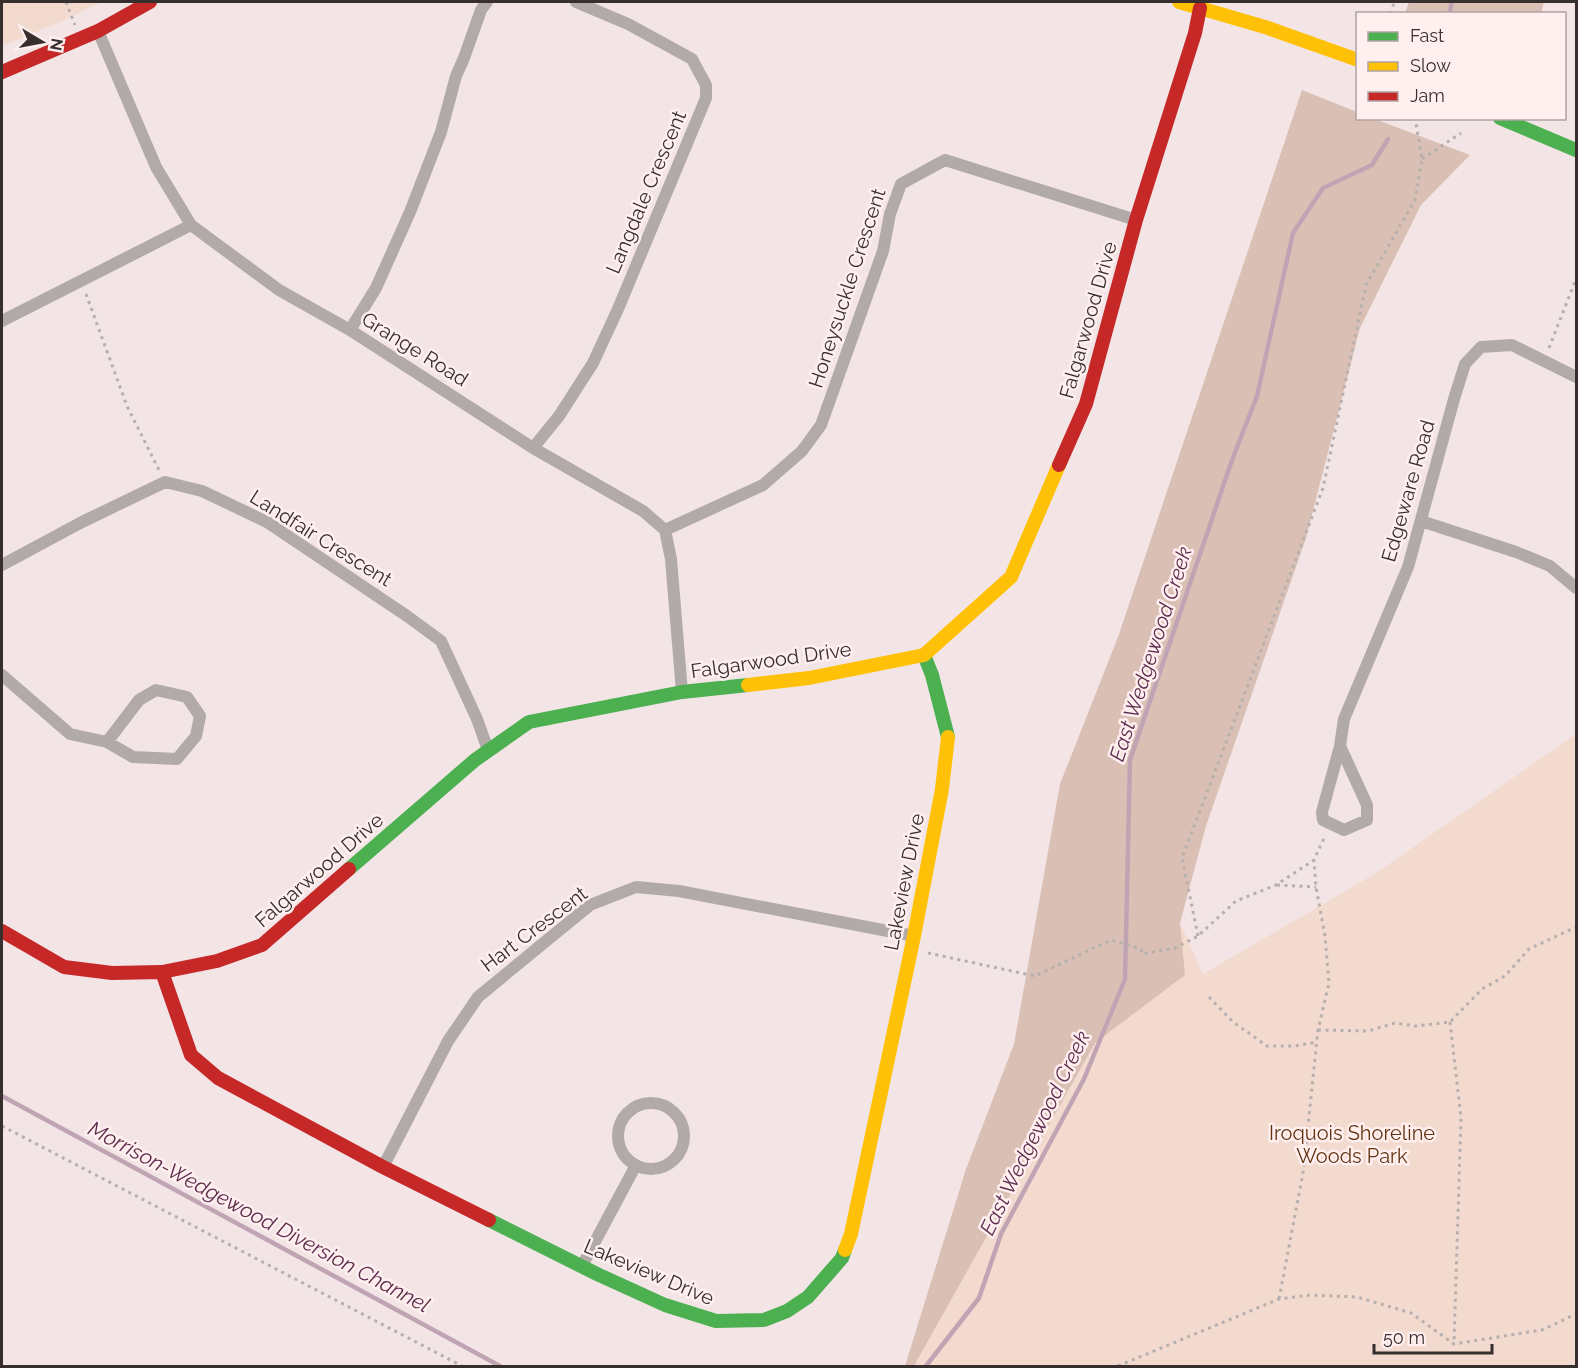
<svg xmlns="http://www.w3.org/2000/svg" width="1578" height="1368" viewBox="0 0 1578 1368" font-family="Raleway,sans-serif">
<rect width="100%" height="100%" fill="#f3e5e6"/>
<!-- green -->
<path fill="#f2dacf" d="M2,2H102L60,22L2,46Z
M1576,734V1366H914L1095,1043L1184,975L1180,923L1203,974L1376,873Z"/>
<!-- forest -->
<path fill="#dac0b4" d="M1409,2H1544L1541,13H1405Z
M1302,90L1357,112L1358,118L1375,119L1470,155L1421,205L1360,328L1306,538L1206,826L1180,923L1185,975L1095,1043L914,1366H905L966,1169L1014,1044L1060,784L1118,637Z"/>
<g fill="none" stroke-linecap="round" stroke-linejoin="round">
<!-- stream -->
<path stroke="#c1a4b4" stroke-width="4.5" d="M1449,14L1452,2
M2,1096L500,1366
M926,1366L979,1298L1001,1234L1084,1079L1125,979L1130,760L1232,460L1257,396L1293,233L1323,188L1372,165L1388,139"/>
<!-- path -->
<path stroke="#b7afae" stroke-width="3" stroke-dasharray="3 4.5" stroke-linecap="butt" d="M66,2L75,25
M1391,14L1394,2
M1422,159L1461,133
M86,294L127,406L159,470
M1549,348L1576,279
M1277,885L1316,887
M1198,936L1182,858L1323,488L1366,285L1415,200L1422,159L1415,118
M928,953L1035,976L1111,940L1141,949L1142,954L1175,948L1198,936L1236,901L1276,885L1314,860L1325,836
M1209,997L1233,1022L1267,1046H1295L1317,1042
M1450,1022L1461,1118L1454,1343
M1318,1030L1368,1031L1395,1023L1416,1026L1450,1022L1482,989L1505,976L1529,949L1576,927
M2,1126L462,1366
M1279,1299L1303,1173L1318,1030L1329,983L1325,936L1316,887L1314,860
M1118,1366L1279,1299L1310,1295L1357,1297L1411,1313L1454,1344L1542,1330L1576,1314"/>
<!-- street -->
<path stroke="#b1aaa8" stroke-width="12" d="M98,31L156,167L191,225L279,290L350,330L533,448L643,511L665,530L671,559L682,692
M2,321L191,225
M350,330L376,288L410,212L441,132L456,76L464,58L481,10L487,2
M533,448L559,416L593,363L618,309L706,98V85L692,59L628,24L576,2
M1421,521L1516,552L1550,566L1576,588
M665,530L763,485L802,451L821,425L883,251L890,214L901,184L945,160L1136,220
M2,565L82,522L165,482L202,491L267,522L407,616L441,641L477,719L488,750
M2,675L70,734L107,742L133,757L177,759L196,736L200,716L187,697L156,690L139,700L107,742
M1340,746L1367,805V820L1344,830L1323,820L1322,812L1340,746L1344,719L1408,567L1454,399L1465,364L1481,347L1512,345L1576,377
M618 1136a33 33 0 1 1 66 0a33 33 0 1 1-66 0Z
M383,1167L448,1041L478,997L590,905L636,887L679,891L914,936
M582,1266L636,1165"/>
<!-- fast -->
<path stroke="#4caf50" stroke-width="14" d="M1500,118L1576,150
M924,655L932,675L948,737
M349,869L475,760L529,722L682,692L748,685
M489,1220L599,1275L665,1305L716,1321L764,1320L787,1311L808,1297L842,1258L845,1250"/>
<!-- slow -->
<path stroke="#ffc107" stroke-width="14" d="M1179,2L1265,27L1358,60
M748,685L809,678L924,655L1011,577L1059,465
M845,1250L851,1234L914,936L942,789L948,737"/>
<!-- jam -->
<path stroke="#c62828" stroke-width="14" d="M2,72L98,31L150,2
M1059,465L1086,404L1136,220L1195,33L1200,8
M2,931L64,967L112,973L162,972L217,961L262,945L349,869
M162,972L191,1055L218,1078L383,1167L489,1220"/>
</g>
<g text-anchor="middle" stroke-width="5" stroke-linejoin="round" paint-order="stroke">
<!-- street labels -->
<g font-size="20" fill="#372e2e" stroke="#ffefef">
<text transform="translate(646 192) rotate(-67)" y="7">Langdale Crescent</text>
<text transform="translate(847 288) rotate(-72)" y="7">Honeysuckle Crescent</text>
<text transform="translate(1088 320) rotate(-74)" y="7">Falgarwood Drive</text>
<text transform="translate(415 349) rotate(32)" y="7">Grange Road</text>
<text transform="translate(1408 491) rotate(-74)" y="7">Edgeware Road</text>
<text transform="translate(321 538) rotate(32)" y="7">Landfair Crescent</text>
<text transform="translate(771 660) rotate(-8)" y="7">Falgarwood Drive</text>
<text transform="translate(319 870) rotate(-41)" y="7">Falgarwood Drive</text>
<text transform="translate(904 882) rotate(-79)" y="7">Lakeview Drive</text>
<text transform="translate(534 929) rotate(-37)" y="7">Hart Crescent</text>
<text transform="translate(649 1272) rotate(23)" y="7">Lakeview Drive</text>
</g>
<!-- park labels -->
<g font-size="20" fill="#643411" stroke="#ffefef">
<text x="1352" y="1140">Iroquois Shoreline<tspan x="1352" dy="23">Woods Park</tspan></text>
</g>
<!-- water labels -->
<g font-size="21" font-style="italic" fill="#5d2d4e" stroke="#ffefef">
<text transform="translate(1151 654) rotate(-72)" y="7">East Wedgewood Creek</text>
<text transform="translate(1035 1133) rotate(-64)" y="7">East Wedgewood Creek</text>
<text transform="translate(259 1217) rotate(28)" y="7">Morrison-Wedgewood Diversion Channel</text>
</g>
</g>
<!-- border -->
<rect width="1578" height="1368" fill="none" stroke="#372e2e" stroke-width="6"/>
<!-- legend -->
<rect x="1356" y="12" width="210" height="108" fill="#ffefef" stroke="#afa2a2" stroke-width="1.5"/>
<rect x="1368" y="32" width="30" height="9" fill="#4caf50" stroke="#afa2a2" stroke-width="1.5"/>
<text x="1410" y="42" font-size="18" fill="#372e2e">Fast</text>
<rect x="1368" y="62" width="30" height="9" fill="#ffc107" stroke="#afa2a2" stroke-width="1.5"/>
<text x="1410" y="72" font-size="18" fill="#372e2e">Slow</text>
<rect x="1368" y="92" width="30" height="9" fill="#c62828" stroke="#afa2a2" stroke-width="1.5"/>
<text x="1410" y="102" font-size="18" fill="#372e2e">Jam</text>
<!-- north arrow -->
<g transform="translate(42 42) rotate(100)" stroke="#ffefef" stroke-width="4.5" paint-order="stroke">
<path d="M0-4.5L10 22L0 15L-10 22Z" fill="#372e2e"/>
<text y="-9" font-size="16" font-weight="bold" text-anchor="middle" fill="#372e2e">N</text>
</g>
<!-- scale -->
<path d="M1374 1344v9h118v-9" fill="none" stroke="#372e2e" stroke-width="3"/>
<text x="1383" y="1344" font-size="18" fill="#372e2e" stroke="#ffefef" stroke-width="4.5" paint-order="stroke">50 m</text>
</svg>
